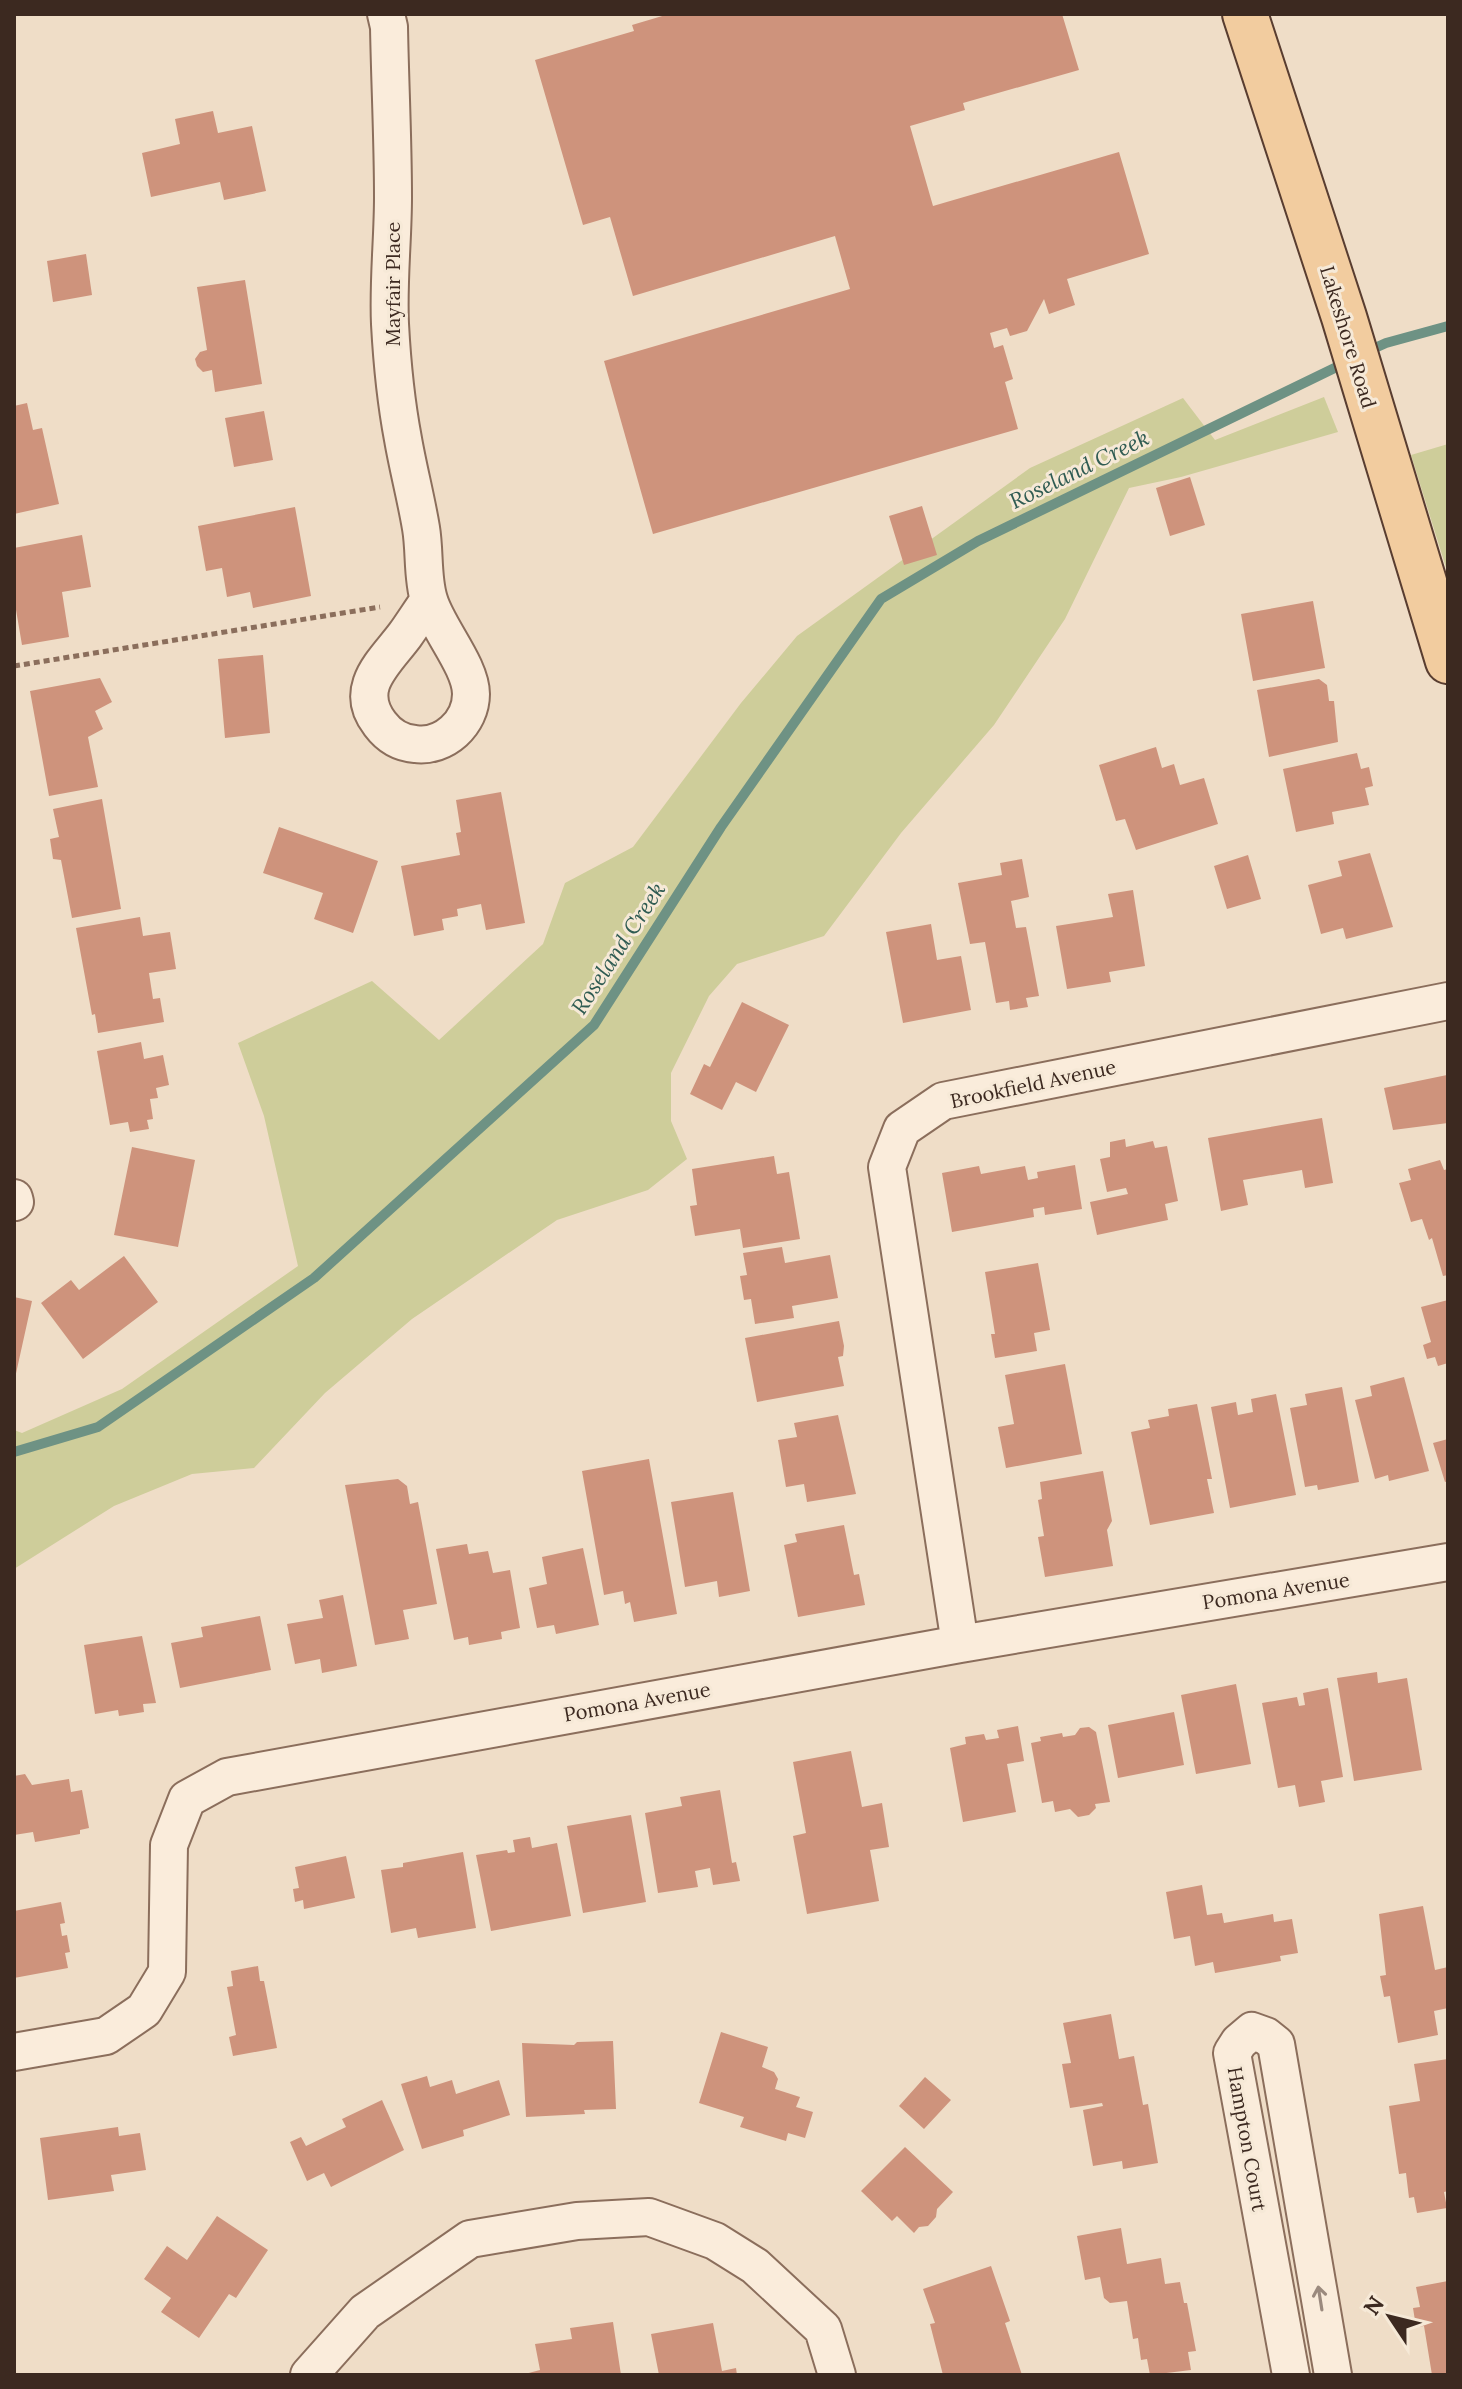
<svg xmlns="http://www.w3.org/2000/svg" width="1462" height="2389" viewBox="0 0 1462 2389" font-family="Lora,serif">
<rect width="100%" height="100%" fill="#efddc7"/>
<!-- green -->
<path fill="#cecd9a" d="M1324,397L1338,432L1181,477L1129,488L1065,619L994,725L901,833L824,936L737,964L709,996L671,1073V1121L687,1159L648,1190L557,1220L412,1319L325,1393L254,1468L192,1474L114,1506L14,1569V1430L22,1433L122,1389L298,1266L264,1116L238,1043L372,981L439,1040L543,944L565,883L633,847L741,703L797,636L1030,468L1183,398L1215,440Z
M1448,444V574L1411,455Z"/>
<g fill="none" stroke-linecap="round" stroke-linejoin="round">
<!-- stream -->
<path stroke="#6e9284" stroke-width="10" d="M1366,352L1386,343L1448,326
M14,1452L98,1427L314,1278L594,1025L721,827L881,599L978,541L1349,361"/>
</g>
<!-- building -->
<path fill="#ce937c" d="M669,14H1062L1079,70L963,103L965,110L910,126L933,206L1119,152L1149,254L1067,279L1075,305L1049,314L1044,299L1027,331L1010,336L1007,328L990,333L994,348L1003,345L1013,379L1005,382L1018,429L653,534L604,361L850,289L835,236L633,296L610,217L583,225L535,60L634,31L632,25Z
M213,111L218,133L252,126L266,191L224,200L220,182L151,197L142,153L180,144L175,119Z
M86,254L92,295L53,302L47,261Z
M245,280L262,384L215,392L212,370L203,372L197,366L195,359L200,352L207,350L197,287Z
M27,403L33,430L42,428L59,504L14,514V406Z
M264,411L273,460L234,467L225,418Z
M1190,477L1205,525L1170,536L1156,488Z
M922,506L937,555L904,565L889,516Z
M295,507L311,596L253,608L250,592L227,597L222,568L206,571L198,526Z
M82,535L91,587L62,592L69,637L22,645L14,598V548Z
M1313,601L1325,668L1253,681L1241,614Z
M263,655L270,733L225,738L218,659Z
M100,678L112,702L95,711L103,729L88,737L98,787L49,796L30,691Z
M1319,679L1327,685L1329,701H1334L1338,742L1269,757L1257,690Z
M1156,747L1162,768L1174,764L1180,785L1204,778L1218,824L1136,850L1125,819L1116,821L1099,765Z
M1357,753L1361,769L1369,767L1373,786L1365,788L1369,805L1332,812L1334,824L1296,832L1283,769Z
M501,792L525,923L486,930L481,904L457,909L458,916L442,919L444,930L414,936L401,866L460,855L456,833L461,832L456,800Z
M102,799L121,909L72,918L61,860L53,859L50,839L59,837L53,809Z
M279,827L378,861L353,933L314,919L323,893L263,873Z
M1370,853L1393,927L1346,939L1343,928L1321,934L1308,885L1342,876L1338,861Z
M1248,855L1261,899L1227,909L1214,866Z
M1022,859L1029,897L1011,901L1016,928L1026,927L1039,996L1026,998L1028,1007L1010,1010L1009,1001L996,1003L985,942L970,944L958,883L1002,875L1000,863Z
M1133,890L1145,966L1109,972L1111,982L1067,989L1056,926L1113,917L1108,894Z
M140,917L143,936L170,932L176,969L149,973L153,999L160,998L164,1022L98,1033L95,1014L92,1015L76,928Z
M931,924L937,960L961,956L971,1010L903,1023L886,932Z
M742,1002L789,1025L756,1092L736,1082L722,1110L690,1094L704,1064L710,1067Z
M141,1042L144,1059L163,1055L169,1085L156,1088L158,1098L150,1099L153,1119L147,1120L149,1129L130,1132L128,1122L110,1125L97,1051Z
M1447,1075L1448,1123L1393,1130L1384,1088Z
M1322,1118L1333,1183L1305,1188L1302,1170L1243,1180L1248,1205L1221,1211L1208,1138Z
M1125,1139L1126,1147L1153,1141L1155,1148L1167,1146L1178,1201L1165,1204L1168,1220L1097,1235L1090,1202L1128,1194L1126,1188L1107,1192L1100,1159L1110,1157V1142Z
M132,1147L195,1160L178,1247L114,1235Z
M774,1156L777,1174L789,1172L800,1239L743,1248L740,1229L695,1236L690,1206L697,1205L692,1169Z
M1440,1160L1444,1170L1448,1169V1275L1443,1276L1432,1238L1429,1240L1422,1219L1411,1222L1399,1183L1411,1180L1408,1169Z
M1075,1165L1082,1209L1045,1215L1044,1207L1033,1209L1034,1217L952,1232L942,1173L979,1166L981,1174L1025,1166L1028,1180L1038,1178L1037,1172Z
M782,1247L785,1263L830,1255L838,1298L792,1306L794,1318L755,1324L751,1299L744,1300L740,1276L747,1275L743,1253Z
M124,1256L158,1302L83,1359L41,1303L71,1280L79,1290Z
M1038,1263L1050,1330L1034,1333L1037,1351L995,1358L991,1334H995L985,1272Z
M14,1297L32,1301L15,1378L14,1377Z
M1448,1300V1363L1438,1366L1435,1357L1427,1359L1423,1345L1431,1342L1421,1307Z
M839,1321L844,1346L843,1356L838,1357L844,1386L757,1402L745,1338Z
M1065,1364L1082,1454L1006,1468L998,1427L1014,1424L1005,1375Z
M1404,1377L1429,1471L1389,1481L1388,1475L1375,1479L1355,1400L1372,1396L1370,1386Z
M1342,1387L1359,1482L1318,1490L1317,1485L1305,1487L1290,1408L1307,1405L1305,1394Z
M1276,1394L1296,1495L1230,1508L1211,1407L1236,1402L1238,1415L1253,1412L1251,1399Z
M1197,1404L1212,1479H1207L1214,1513L1150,1525L1131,1432L1150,1428L1148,1420L1169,1416L1168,1409Z
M838,1415L856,1494L807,1502L804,1484L786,1487L778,1440L797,1437L794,1423Z
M1448,1439V1481L1445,1482L1433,1443Z
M649,1459L677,1614L634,1622L630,1602L625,1604L623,1591L604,1595L582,1471Z
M1103,1471L1112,1521L1107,1530L1113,1566L1045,1577L1038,1537L1044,1536L1038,1500L1042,1499L1040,1482Z
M398,1479L407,1486L410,1504L418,1502L437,1604L403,1610L409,1639L375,1645L345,1485Z
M733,1492L750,1591L719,1597L717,1581L685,1587L671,1502Z
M844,1525L854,1575L859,1574L865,1605L798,1617L784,1545L797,1542L795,1534Z
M467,1544L469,1554L488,1551L493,1573L510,1570L520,1628L501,1632L502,1639L469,1645L468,1637L454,1640L436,1549Z
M583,1548L599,1625L556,1634L554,1625L537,1628L529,1588L547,1584L542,1557Z
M343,1595L357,1666L322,1673L320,1659L295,1664L287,1624L323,1618L319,1600Z
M260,1616L271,1670L180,1688L171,1643L203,1637L201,1627Z
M142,1636L156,1703L143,1704L144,1712L119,1716L118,1710L95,1714L84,1645Z
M1377,1672L1378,1683L1407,1678L1422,1770L1354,1781L1337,1678Z
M1236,1684L1251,1764L1196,1774L1181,1695Z
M1328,1688L1343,1777L1321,1781L1325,1802L1299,1807L1295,1785L1278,1788L1262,1703L1297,1697L1299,1706L1305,1705L1303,1693Z
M1174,1712L1184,1765L1118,1778L1108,1725Z
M1018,1726L1024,1761L1007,1764L1016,1812L963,1822L950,1748L966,1744L965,1737L984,1734L986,1740L999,1738L997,1730Z
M1089,1727L1096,1732L1110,1802L1095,1804L1096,1808L1089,1815L1078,1817L1070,1809L1055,1812L1053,1801L1042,1803L1031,1743L1041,1741L1040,1737L1062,1733L1063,1737L1075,1735L1080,1728Z
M851,1751L862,1807L882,1803L889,1847L870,1850L879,1901L807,1914L793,1836L806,1833L793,1762Z
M25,1774L32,1785L69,1779L71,1792L82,1790L89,1828L80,1830V1834L35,1842L33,1832L14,1835V1776Z
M720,1790L732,1863L736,1862L740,1881L713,1885L710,1868L695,1871L698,1887L658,1893L645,1813L682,1806L680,1797Z
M631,1815L646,1902L583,1913L567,1826Z
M530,1837L532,1848L557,1843L571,1916L491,1931L476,1855L507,1850L508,1853L515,1852L513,1840Z
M463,1852L476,1928L418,1938L416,1928L391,1933L381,1870L403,1867V1863Z
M346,1856L355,1898L304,1909L303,1900L295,1902L293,1889L299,1888L295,1867Z
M1202,1885L1207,1915L1222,1913L1224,1923L1273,1914L1274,1922L1292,1919L1298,1953L1280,1956L1281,1961L1215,1973L1213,1962L1195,1966L1190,1936L1174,1939L1166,1892Z
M61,1902L65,1923L60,1924L62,1936L67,1935L70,1952L65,1953L68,1968L14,1978V1911Z
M1423,1906L1435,1970L1448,1967V2008L1434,2011L1438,2035L1398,2043L1390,1996L1384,1997L1380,1976L1386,1975L1379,1914Z
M258,1966L260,1981H264L277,2048L233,2056L229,2037L236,2035L227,1987L233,1986L231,1971Z
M1111,2014L1119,2059L1134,2056L1143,2105L1148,2104L1158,2163L1123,2169L1122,2161L1093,2166L1083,2110L1103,2106L1102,2103L1070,2108L1062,2064L1071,2063L1063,2023Z
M721,2032L768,2047L762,2067L774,2072L778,2079L775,2089L800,2097L796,2107L813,2112L805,2138L788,2133L786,2141L740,2127L744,2117L699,2103Z
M613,2041L616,2109L584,2110L585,2114L526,2117L522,2043L574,2045L577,2042Z
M1448,2059V2191L1444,2192L1447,2208L1417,2213L1414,2197L1409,2198L1406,2173L1399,2174L1389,2106L1420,2101L1414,2064Z
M427,2076L430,2087L452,2080L456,2094L499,2080L510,2115L463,2130L464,2136L422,2149L401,2084Z
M925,2077L951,2100L924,2129L899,2106Z
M382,2100L404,2150L331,2187L324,2173L307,2181L290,2142L301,2137L306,2146L346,2127L342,2119Z
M118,2127L119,2136L140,2133L146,2170L111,2175L114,2191L48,2200L40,2138Z
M905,2147L953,2192L937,2209L936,2217L928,2226L919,2227L914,2233L897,2216L892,2221L861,2191Z
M217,2216L268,2250L236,2298L229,2294L199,2338L161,2312L171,2298L144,2279L167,2246L187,2260Z
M1121,2228L1127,2264L1161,2258L1165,2284L1180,2282L1184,2303H1187L1196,2351L1188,2352L1191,2370L1150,2375L1147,2359L1141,2360L1138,2338L1133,2339L1127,2301L1110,2303L1104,2298L1100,2277L1085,2280L1077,2236Z
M991,2266L1010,2321L1005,2323L1022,2375H943L930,2324L935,2323L923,2289Z
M1448,2281V2375H1432L1424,2326L1416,2327L1413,2308L1420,2307L1416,2287Z
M613,2322L621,2375H521L540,2370L535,2344L572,2339L570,2328Z
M713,2323L722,2371L736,2368L737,2375H659L651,2334Z"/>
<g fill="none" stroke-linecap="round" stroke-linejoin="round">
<defs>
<path id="street" d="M386,14L389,27C390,83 393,140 393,197C393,239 388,282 390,324C392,361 396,402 403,439C408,468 416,498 421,528C425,551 422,578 429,600C437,628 471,666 471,694C471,723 444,748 415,744C401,743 389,736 380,724C352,688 385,662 405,635C413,624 421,611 429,600
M14,1198L15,1202
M960,1644L887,1167L902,1129L943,1101L1448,1001
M14,2052L106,2036L144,2010L167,1972L169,1845L187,1799L227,1777L960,1644L1448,1562
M309,2375L365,2312L470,2239L577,2221L649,2217L715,2241L755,2266L823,2329L837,2375
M1291,2375L1232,2053L1239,2042L1252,2031L1266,2036L1276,2044L1333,2375"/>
<path id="primary" d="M1245,14L1344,317L1448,661"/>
</defs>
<!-- street casing -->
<use href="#street" stroke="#8b6e5c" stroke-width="40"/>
<!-- primary casing -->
<use href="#primary" stroke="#593d30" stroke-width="48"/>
<!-- path -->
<path stroke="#8b6e5c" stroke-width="5" stroke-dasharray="6 4" stroke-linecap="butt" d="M14,666L380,607"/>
<!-- street -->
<use href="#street" stroke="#faecdb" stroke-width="36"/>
<!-- primary -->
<use href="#primary" stroke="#f2cc9f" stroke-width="44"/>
</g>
<!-- one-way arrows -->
<defs><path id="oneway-shaft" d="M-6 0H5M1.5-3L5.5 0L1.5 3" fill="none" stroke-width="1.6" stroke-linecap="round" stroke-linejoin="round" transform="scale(2)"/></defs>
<use stroke="#9b8a7e" href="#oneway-shaft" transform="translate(1320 2298) rotate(-99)"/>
<g text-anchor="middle" stroke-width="6" stroke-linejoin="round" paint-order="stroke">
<!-- street labels -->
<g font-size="20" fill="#3c2920" stroke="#f6e9d7">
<text transform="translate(393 284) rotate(-90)" y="7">Mayfair Place</text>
<text transform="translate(1348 337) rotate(73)" y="7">Lakeshore Road</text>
<text transform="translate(1033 1084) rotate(-12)" y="7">Brookfield Avenue</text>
<text transform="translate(1276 1591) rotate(-9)" y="7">Pomona Avenue</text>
<text transform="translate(637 1702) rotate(-10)" y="7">Pomona Avenue</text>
<text transform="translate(1247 2139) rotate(80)" y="7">Hampton Court</text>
</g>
<!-- water labels -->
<g font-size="22" font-style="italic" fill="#2f5b52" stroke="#f6e9d7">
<text transform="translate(1079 469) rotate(-26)" y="8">Roseland Creek</text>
<text transform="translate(618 948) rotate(-57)" y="8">Roseland Creek</text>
</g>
</g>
<!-- border -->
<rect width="1462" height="2389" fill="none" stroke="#3c2920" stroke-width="32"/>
<!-- north arrow -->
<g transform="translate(1390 2317) rotate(305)" stroke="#f6e9d7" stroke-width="6" paint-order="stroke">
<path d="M0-6L14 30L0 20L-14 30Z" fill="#3c2920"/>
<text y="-12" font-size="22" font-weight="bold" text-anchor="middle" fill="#3c2920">N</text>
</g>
</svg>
